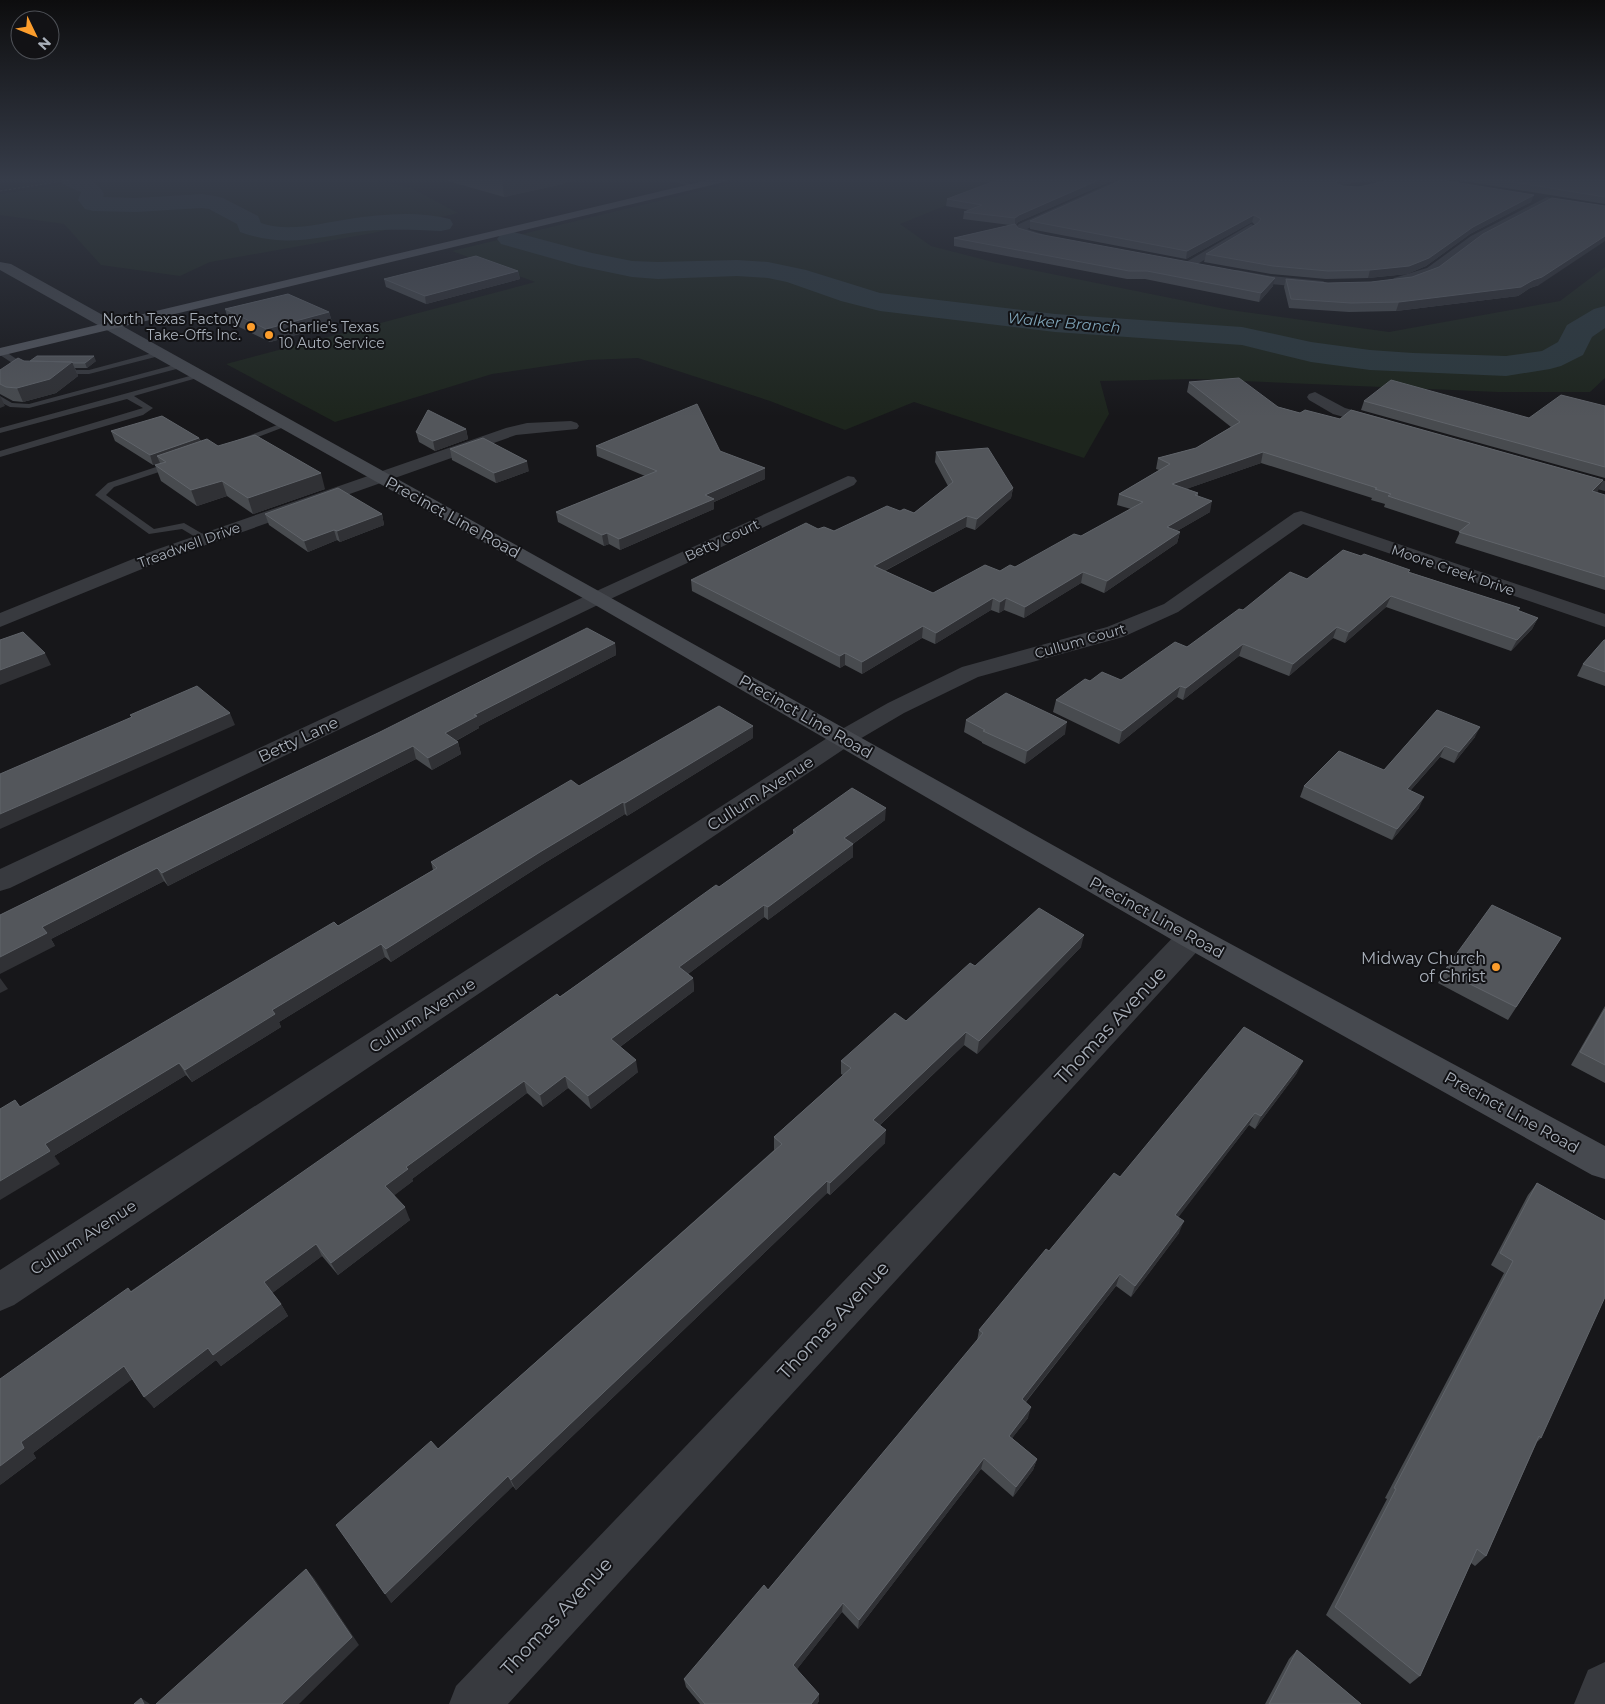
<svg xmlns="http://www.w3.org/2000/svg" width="1605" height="1704" viewBox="0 0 1605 1704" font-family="Montserrat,sans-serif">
<rect width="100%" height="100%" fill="#17171a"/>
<!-- green -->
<path fill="#1d251d" d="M98,179H367L411,188L458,213L373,233L210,262L180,276L101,265L64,224L0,215V194Z
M749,179H1012L900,224L931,246L993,262L1230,310L1389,332L1560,301L1605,267V378L1590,392H1498L1195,379L1100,381L1109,414L1084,458L914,402L845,430L770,401L638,358L588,360L492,374L335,422L226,364L535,282L452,251Z"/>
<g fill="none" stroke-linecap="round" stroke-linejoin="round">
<!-- river -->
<path fill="#2c393e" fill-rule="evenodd" d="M59,179C79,179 94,174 104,194L103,197L136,198L202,194L215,196L223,198L258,216L261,223C289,233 321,223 349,219C381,214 419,211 450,219L453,224L450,229L441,231C416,230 390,229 365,231C318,236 288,249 240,232L237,224L209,209L202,208L136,212L93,211L85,209L78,200L81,192L62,184Z
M510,231L592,253L632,261L658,262L737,260L768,262L806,270L880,293L1055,314L1242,327L1311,342L1370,350L1413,353L1506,356L1542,351L1558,342L1567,325L1594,309L1605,306V328L1592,337L1583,355L1561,366L1550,369L1506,376L1370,370L1311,362L1242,345L1055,332L880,311L841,301L787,282L768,278L737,276L658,279L632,277L579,266L501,244L497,239L501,234Z"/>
<!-- lane -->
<path fill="#383a3f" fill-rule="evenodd" d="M665,179H673L698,186L695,188Z
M0,350H3L33,370L26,372L0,355Z
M160,351L164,353L163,355L89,374H58L54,372L58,370H89Z
M181,363H184V367L29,408L10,407L0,402V396L12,403L29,404Z
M197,374L204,376L134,396L153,408L143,415L0,457V451L143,408L127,399L0,433V428Z
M285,422L292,424L242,443L235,441Z
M174,461L178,464L177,466L114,487L106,495L154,529L184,523L208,537V541H202L182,529L149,534L95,495L108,483Z"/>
<!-- street -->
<path fill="#383a3f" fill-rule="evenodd" d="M1120,179H1133L1027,229L1058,239L1060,241L1058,243L1054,244L1018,234L1015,228L1019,224Z
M1547,197L1551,198L1552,200L1551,202L1479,240L1435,274L1398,285L1392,281L1394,278L1427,268L1471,236Z
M1251,224L1257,227L1255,229L1191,268L1187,269L1181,265Z
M1237,270L1271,276L1323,281L1329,285L1323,289L1271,284L1233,277L1231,274L1233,271Z
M1315,392L1345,408L1389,420L1391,423L1389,426L1383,428L1333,414L1309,400L1307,397L1309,394Z
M571,421L577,423L579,426L577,429L516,435L169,558L0,627V613L155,550L506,428L527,423Z
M1564,470L1605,481V491L1558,479L1555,475L1558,471Z
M848,476L854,477L857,481L854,485L604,602L10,888L0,891V869L590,594Z
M1301,511L1605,614V627L1303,524L1178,612L1123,637L978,677L904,713L853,743L14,1305L0,1311V1270L835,733L888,703L962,667L1107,627L1164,604L1294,513Z
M1192,926L1203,929L1207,937L1203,945L508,1704H449L456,1686L1181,929Z
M1605,1662V1704H1574L1588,1670Z"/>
<!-- secondary -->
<path fill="#46494f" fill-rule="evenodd" d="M0,262L11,264L604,594L1203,929L1605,1146V1179L1592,1175L1181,945L590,602L0,270Z"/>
<!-- primary -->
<path fill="#54575e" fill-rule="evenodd" d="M712,179H729L724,182L0,356V348Z"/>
<!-- rail -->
<path stroke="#4b4e54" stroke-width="1" stroke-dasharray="2.5 2" stroke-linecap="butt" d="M0,191L76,179"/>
</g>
<!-- wall -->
<path fill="#484b4f" d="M441,179H583L563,183V184L504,197Z
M1000,179H1116L1018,222L1016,225L1018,228L1038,234L1273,286L1259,302L1145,279H1127L954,246V238L1010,225L963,219L964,212L969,210L946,206L947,199Z
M1124,179H1375L1340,185L1343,186L1531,202L1470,234L1426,266L1407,274L1368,278L1326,279L1271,274L1204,262L1206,254L1255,225L1252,222L1186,259L1030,229V221Z
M1451,179H1605V204Z
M1439,267L1539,285L1530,288L1518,296L1396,311L1349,312L1289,308L1284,287L1286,279L1328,283L1371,282L1412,277Z
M518,271L520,279L426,304L386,287L384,279Z
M225,309L329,312L333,325L270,342L229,322Z
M96,361L87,368H75L78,376L56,393L23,402L13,401L0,394V370Z
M1189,382L1300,413L1598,491L1596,492L1605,495V590L1455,543L1460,532L1384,507L1385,504L1371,500L1372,498L1261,463L1186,489L1198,493V496L1210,512L1177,531L1180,532L1177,543L1104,593L1081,583L1024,618L1004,610L999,613L991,610L935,644L922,638L862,674L845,665L840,668L692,591L691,580L818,529L834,531L900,511L914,513L948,486L935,462L936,452L1013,488L1011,498L975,530L966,527L885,571L933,593L1000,571L1015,567L1081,536L1131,509L1117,505L1119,494L1159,470L1156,469L1158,458L1196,448L1231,427L1187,392Z
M1364,401L1529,418L1605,406V478L1361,410Z
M466,429L468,439L435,451L419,442L416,432Z
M111,431L199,438L201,441L218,446L325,489L253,514L227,496L197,506L161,481L155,465L160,463L153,465L115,441Z
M596,446L720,451L765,479L714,502V509L620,550L609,544L604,546L558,522L556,512L645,476L597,456Z
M450,449L529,471L496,483L452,460Z
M265,514H382L384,525L340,542L337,540L308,552L269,525Z
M1361,556L1410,570L1409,572L1520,608L1518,611L1538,618L1532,629L1511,651L1386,607L1345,643L1333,638L1289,676L1239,656L1183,700L1177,697L1119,744L1053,712L1056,700L1090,681L1121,680L1187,647L1243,610L1307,579Z
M1605,640V686L1577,676L1583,664Z
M615,643L616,655L479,726V728L456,741L458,742L461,754L432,770L416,759L168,886L164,881L51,939L55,946L0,915Z
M1437,710L1475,737L1454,763L1440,757L1410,791L1419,808L1392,840L1300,797L1304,786L1384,770Z
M966,720L1065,734L1025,764L982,743V742L964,732Z
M753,738L627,816L625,814L543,864L391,962L385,957L279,1022L281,1027L192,1082L186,1075L54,1156L60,1164L20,1107L338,926L433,870L431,862L579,786Z
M885,820L853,844V857L768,920L764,917L688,974L693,978L694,991L620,1047L638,1072L591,1109L568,1088L543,1107L527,1093L412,1179L413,1181L394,1195L410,1220L338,1275L322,1256L272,1293L281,1304L288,1316L221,1366L216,1360L154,1408L132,1379L33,1453L36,1458L0,1485L131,1291L719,887L793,835V830Z
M1561,938L1508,1020L1438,983L1444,971Z
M1081,947L977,1054L964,1045L880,1125L885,1143L830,1195L827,1193L516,1490L513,1486L391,1603L438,1449L774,1150V1137L843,1075L841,1074V1061L906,1021L975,966Z
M1605,1006V1083L1571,1065Z
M1297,1073L1255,1129L1249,1125L1178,1217L1179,1233L1131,1297L1116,1286L1026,1402L1028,1418L1012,1438L1037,1459L1033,1470L1013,1497L981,1469L858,1629L842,1612L797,1669L819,1701L817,1704H700L686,1687L684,1679L768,1590L977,1341L979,1330L1049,1251L1120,1177Z
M1537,1183L1541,1438L1537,1442L1486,1556L1475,1566L1471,1563L1420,1676L1410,1684L1326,1615L1387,1499L1385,1498L1504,1273L1491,1265L1528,1195Z
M1297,1650L1361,1704H1265L1289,1659Z"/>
<!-- shaded-wall -->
<path fill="#303135" d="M502,179H583L563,183V184L504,197Z
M1101,179H1116L1018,222L1015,226V218L1019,215Z
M1340,179H1375L1339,185L1334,188L1336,182Z
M1534,195L1531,202L1470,234L1426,266L1407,274L1368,278L1370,270L1473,227Z
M1254,215L1252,222L1186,259L1187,251Z
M1605,236V241L1539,285L1530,288L1518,296L1396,311L1399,302Z
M518,271L520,279L426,304L425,296Z
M1275,278L1273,286L1259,302L1261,293Z
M329,312L333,325L270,342L266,329Z
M94,356L96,361L87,368L85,363Z
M72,362L78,376L56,393L23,402L17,388Z
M0,396L5,406L0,408Z
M466,429L468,439L435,451L433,441Z
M199,438L203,448L157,456L160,463L153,465L150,455Z
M1263,452L1261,463L1169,495L1172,484Z
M527,461L529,471L496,483L494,473Z
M765,468V479L714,502V509L620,550L619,539L705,495Z
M321,473L325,489L253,514L248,498Z
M1603,480L1598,491L1587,501L1592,491Z
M222,481L227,496L197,506L191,490Z
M1013,488L1011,498L975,530L977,519Z
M1212,501L1210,512L1165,538L1167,527Z
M382,514L384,525L340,542L337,531Z
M967,516L966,527L873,577L874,566Z
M334,530L337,540L308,552L304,541Z
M1180,532L1177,543L1104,593L1107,581Z
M607,533L609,544L604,546L602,535Z
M1083,572L1081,583L1024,618L1025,607Z
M1391,596L1386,607L1345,643L1349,632Z
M993,598L991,610L935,644L936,633Z
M1006,598L1004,610L999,613L1000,602Z
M1538,618L1532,629L1511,651L1517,640Z
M923,626L922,638L862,674V662Z
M1337,627L1333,638L1289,676L1293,664Z
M615,643L616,655L479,726V728L448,745L445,733L474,715Z
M1243,644L1239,656L1183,700L1186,688Z
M45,653L51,665L0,685V670Z
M845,653V665L840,668V656Z
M1180,686L1177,697L1119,744L1122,731Z
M230,713L235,725L0,829V814Z
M1067,722L1065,734L1025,764L1027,751Z
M753,726V738L627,816L625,803Z
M1480,727L1475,737L1454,763L1459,752Z
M458,742L461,754L432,770L428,758Z
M413,746L416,759L168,886L162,873Z
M1445,746L1440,757L1402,800L1407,789Z
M1424,797L1419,808L1392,840L1397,829Z
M623,802L625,814L543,864L391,962L386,949L540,852Z
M886,808L885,820L843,851L844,838Z
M853,844V857L768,920V907Z
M157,868L164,881L51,939L55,946L0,974V957L42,927Z
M764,905V917L680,980L679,967Z
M1084,935L1081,947L977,1054L979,1041Z
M381,944L385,957L279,1022L281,1027L192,1082L185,1070L272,1010Z
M0,978L8,989L0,993Z
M693,978L694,991L613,1052L611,1039Z
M966,1032L964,1045L872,1132L873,1120Z
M636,1060L638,1072L591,1109L588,1096Z
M1303,1061L1297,1073L1255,1129L1261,1116Z
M179,1063L186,1075L54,1156L60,1164L0,1200V1181L45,1144Z
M565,1076L568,1088L543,1107L540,1095Z
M524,1081L527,1093L412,1179L413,1181L391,1198L385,1186L406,1167Z
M1255,1113L1249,1125L1171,1227L1175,1215Z
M886,1130L885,1143L830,1195V1183Z
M827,1181V1193L516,1490L511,1480Z
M405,1207L410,1220L338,1275L331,1263Z
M1184,1221L1179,1233L1131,1297L1135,1286Z
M316,1244L322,1256L271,1294L264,1282Z
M1120,1274L1116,1286L1019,1410L1022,1399Z
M281,1304L288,1316L221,1366L216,1360L154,1408L144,1397L208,1348Z
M124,1366L134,1378L33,1453L36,1458L0,1485V1466L21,1442Z
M1031,1407L1028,1418L1006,1446L1009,1436Z
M984,1458L981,1469L858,1629L859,1620Z
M1037,1459L1033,1470L1013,1497L1016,1487Z
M508,1476L513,1486L391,1603L385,1594Z
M306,1569L314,1578L359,1645L299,1704H282Z
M843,1603L842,1612L794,1673L793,1665Z
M819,1694V1701L817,1704H811Z
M141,1698L150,1704H144Z"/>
<!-- building -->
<path fill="#53565b" stroke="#60646a" d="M1000,179H1101L1019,215L1015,218L964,212L982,205L947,199Z
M1124,179H1340L1336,182L1337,184L1343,186L1359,187L1389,180L1391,179H1435L1534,195L1473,227L1429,258L1409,266L1370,270L1328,271L1273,266L1206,254L1258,223L1261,219L1254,215L1187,251L1030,221Z
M1495,179H1605V197Z
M1552,198L1605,206V236L1542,277L1533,280L1521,287L1399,302L1351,303L1291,299L1286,279L1328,283L1371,282L1412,277L1439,267L1483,234Z
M1015,224L1018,228L1038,234L1275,278L1261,293L1147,271H1129L954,238Z
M476,256L518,271L425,296L384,279Z
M288,294L329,312L266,329L225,309Z
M37,356H94L85,363H73L72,362L30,361Z
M18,358L24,361L72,362L50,379L17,388L6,387L0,384V370Z
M1239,378L1278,407L1300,413L1305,410L1340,419L1351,410L1603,480L1592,491L1605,495V577L1459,532L1470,523L1388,496L1391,494L1375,489L1377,488L1263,452L1172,484L1198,493L1195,495L1212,501L1167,527L1180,532L1107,581L1083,572L1025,607L1006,598L1000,602L993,598L936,633L923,626L862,662L845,653L840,656L691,580L806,523L818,529L824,527L834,531L887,506L900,511L904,509L914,513L953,482L936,452L988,448L1013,488L977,519L967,516L874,566L933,593L985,565L1000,571L1010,565L1015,567L1074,534L1081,536L1143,502L1119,494L1170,464L1158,458L1196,448L1240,422L1189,382Z
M1391,380L1529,418L1561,395L1605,406V467L1364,401Z
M697,404L720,451L765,468L705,495L714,499L619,539L607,533L602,535L556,512L657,471L596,446Z
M428,410L466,429L433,441L416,432Z
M162,416L199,438L150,455L111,431Z
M255,435L321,473L248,498L222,481L191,490L155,465L166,462L157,456L207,439L218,446Z
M483,438L527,461L494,473L450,449Z
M338,488L382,514L337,531L334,530L304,541L265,514Z
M1343,550L1361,556L1364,554L1410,570L1408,572L1520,608L1517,610L1538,618L1517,640L1391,596L1349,632L1337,627L1293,664L1243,644L1186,688L1180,686L1122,731L1056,700L1085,679L1090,681L1102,672L1121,680L1175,642L1187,647L1239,609L1243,610L1290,572L1307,579Z
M587,628L615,643L474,715L477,716L445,733L458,742L428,758L413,746L162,873L157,868L42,927L47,933L0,957V915L124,854L380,732Z
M23,632L45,653L0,670V640Z
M1604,640H1605V672L1583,664Z
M197,686L230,713L0,814V774L132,717L130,715Z
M1006,693L1067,722L1027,751L983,731L985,730L966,720Z
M719,706L753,726L625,803L623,802L540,852L386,949L381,944L272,1010L275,1014L185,1070L179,1063L45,1144L50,1151L0,1181V1109L15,1100L20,1107L334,922L338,926L437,868L431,862L571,780L579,786Z
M1437,710L1480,727L1459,752L1445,746L1407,789L1424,797L1397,829L1304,786L1339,751L1384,770Z
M852,788L886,808L844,838L853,844L768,907L764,905L679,967L693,978L611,1039L636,1060L588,1096L565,1076L540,1095L524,1081L406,1167L408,1169L385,1186L405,1207L331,1263L316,1244L264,1282L281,1304L213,1355L208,1348L144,1397L124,1366L21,1442L24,1448L0,1466V1379L128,1288L131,1292L557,994L560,997L716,885L719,887L796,832L793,830Z
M1492,905L1561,938L1516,1007L1444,971Z
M1039,908L1084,935L979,1041L966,1032L873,1120L886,1130L830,1183L827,1181L511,1480L508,1476L385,1594L336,1525L431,1441L438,1449L782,1144L774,1137L851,1068L841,1061L895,1013L906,1021L970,963L975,966Z
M1605,1009V1065L1580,1052Z
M1244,1027L1303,1061L1261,1116L1255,1113L1175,1215L1184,1221L1135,1286L1120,1274L1022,1399L1031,1407L1009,1436L1037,1459L1016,1487L984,1458L859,1620L843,1603L793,1665L819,1694L811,1704H705L684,1679L764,1585L768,1590L983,1333L979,1330L1046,1249L1049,1251L1114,1173L1120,1177Z
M1537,1183L1605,1221V1297L1541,1438L1539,1436L1486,1556L1477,1549L1420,1676L1335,1607L1396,1489L1394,1488L1513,1261L1500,1253Z
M306,1569L352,1637L282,1704H156Z
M1297,1650L1361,1704H1269Z
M141,1698L144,1704H134Z"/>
<!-- sky -->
<linearGradient id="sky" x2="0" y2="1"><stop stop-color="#0d0d0e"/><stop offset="0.43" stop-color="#363c49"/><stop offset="1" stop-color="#363c49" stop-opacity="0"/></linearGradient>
<rect width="1605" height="417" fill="url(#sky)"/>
<!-- markers -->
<g fill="#fc9d2c" stroke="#121215" stroke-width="2">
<circle cx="251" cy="327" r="5"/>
<circle cx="269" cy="335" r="5"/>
<circle cx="1496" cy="967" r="5"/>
</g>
<g text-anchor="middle" stroke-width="4" stroke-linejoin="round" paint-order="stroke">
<!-- far-poi labels -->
<g font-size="14" fill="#a9b0ba" stroke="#121215" text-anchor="end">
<text x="241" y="324">North Texas Factory<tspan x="241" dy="16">Take-Offs Inc.</tspan></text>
<text x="279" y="332" text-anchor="start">Charlie's Texas<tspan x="279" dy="16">10 Auto Service</tspan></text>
</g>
<!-- far-street labels -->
<g font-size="14" fill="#a9b0ba" stroke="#121215">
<text transform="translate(722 540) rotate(-25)" y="5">Betty Court</text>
<text transform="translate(189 545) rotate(-20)" y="5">Treadwell Drive</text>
<text transform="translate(1453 570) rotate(19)" y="5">Moore Creek Drive</text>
<text transform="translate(1080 641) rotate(-16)" y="5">Cullum Court</text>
</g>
<!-- far-water labels -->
<g font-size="15" font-style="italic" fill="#7ea3b7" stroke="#121215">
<text transform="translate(1064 323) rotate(5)" y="5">Walker Branch</text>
</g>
<!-- street labels -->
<g font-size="16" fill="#a9b0ba" stroke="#121215">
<text transform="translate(453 517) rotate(29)" y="6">Precinct Line Road</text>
<text transform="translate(806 716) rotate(30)" y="6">Precinct Line Road</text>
<text transform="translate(298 739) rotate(-25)" y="6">Betty Lane</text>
<text transform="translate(760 793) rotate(-33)" y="6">Cullum Avenue</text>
<text transform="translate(1157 917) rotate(29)" y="6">Precinct Line Road</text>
<text transform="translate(422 1015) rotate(-33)" y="6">Cullum Avenue</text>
<text transform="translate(1512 1112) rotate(29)" y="6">Precinct Line Road</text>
<text transform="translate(83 1237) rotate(-33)" y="6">Cullum Avenue</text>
</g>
<!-- poi labels -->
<g font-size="16" fill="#a9b0ba" stroke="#121215" text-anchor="end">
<text x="1486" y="964">Midway Church<tspan x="1486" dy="18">of Christ</tspan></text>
</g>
<!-- near-street labels -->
<g font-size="19" fill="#a9b0ba" stroke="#121215">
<text transform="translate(1110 1025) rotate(-47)" y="7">Thomas Avenue</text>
<text transform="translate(833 1320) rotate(-47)" y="7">Thomas Avenue</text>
<text transform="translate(556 1616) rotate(-47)" y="7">Thomas Avenue</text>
</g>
</g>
<!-- north arrow -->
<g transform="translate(35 35) rotate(133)"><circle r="24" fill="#121215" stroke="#4e5157"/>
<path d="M0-4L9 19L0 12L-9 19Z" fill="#fc9d2c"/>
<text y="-8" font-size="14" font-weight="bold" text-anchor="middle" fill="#a9b0ba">N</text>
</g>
</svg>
